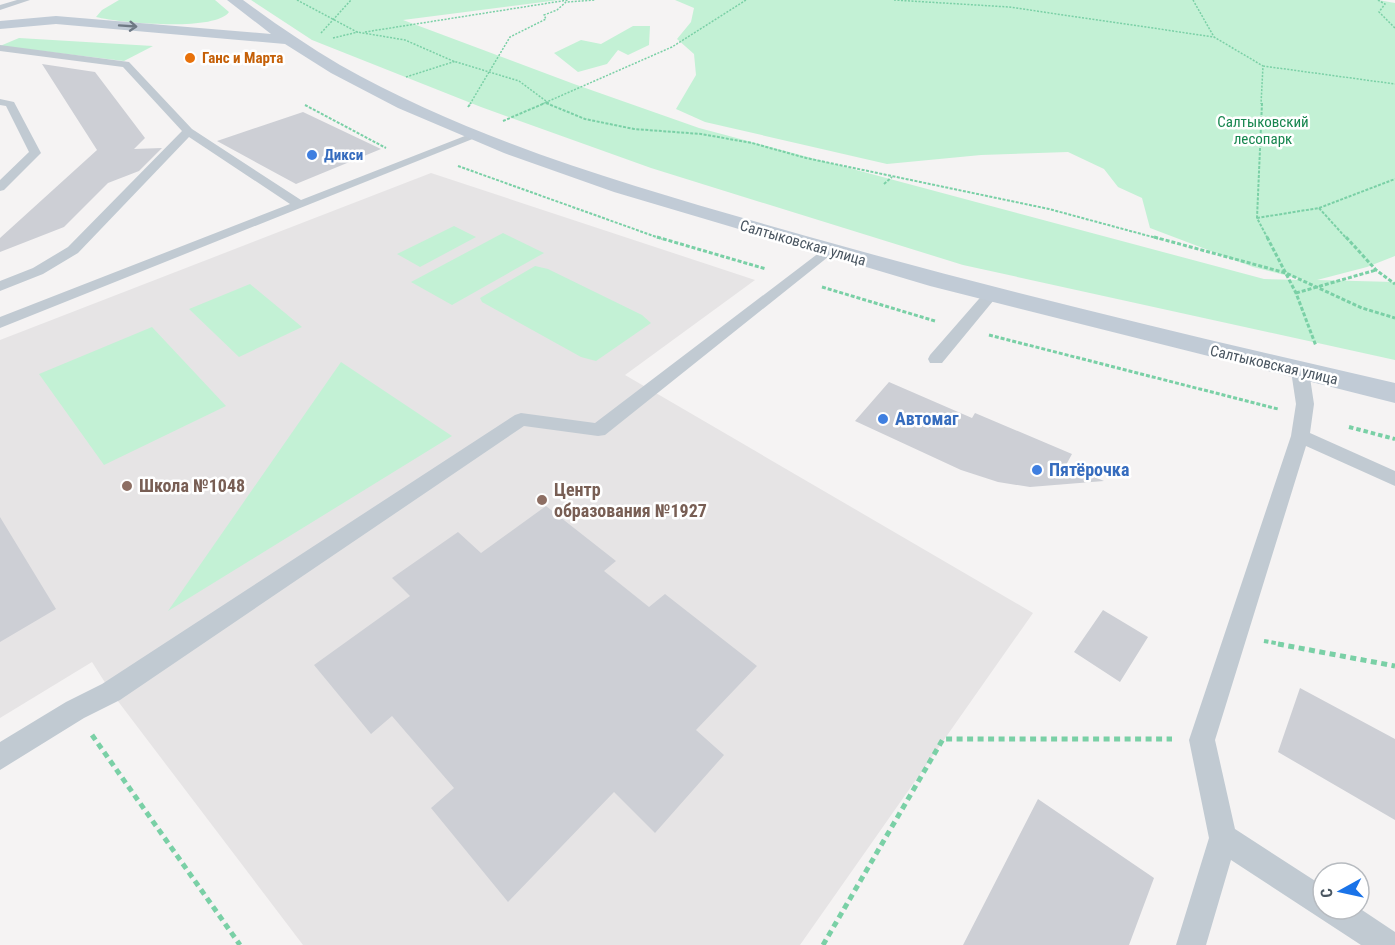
<svg xmlns="http://www.w3.org/2000/svg" width="1395" height="945" viewBox="0 0 1395 945" font-family="'Roboto Condensed',sans-serif">
<rect width="100%" height="100%" fill="#f5f3f3"/>
<!-- education -->
<path fill="#e6e4e5" d="M431,173L755,280L625,375L1033,613L800,945H303L111,692L92,662L0,718V340Z"/>
<!-- green -->
<path fill="#c3f1d5" d="M119,0H215L229,12C215,32 119,23 96,17L102,10Z
M251,0H559L403,20L574,84L699,128L1264,279L1304,280L1253,267L1150,228L1142,198L1118,187L1104,169L1068,152L981,155L887,164L705,122L676,109L696,75L694,54L677,39L691,22L694,8L675,0H1378L1395,3V256L1367,267L1317,280L1395,282V360L963,265L651,168L481,107L312,40Z
M633,26H650L649,45L628,55L618,50L607,64L578,72L554,53L581,40L601,44Z
M19,38L153,46L124,61L0,46Z
M454,226L476,237L420,267L397,254Z
M503,233L544,253L452,305L411,282Z
M535,266L548,269L642,315L651,323L596,361L581,357L482,302L480,298Z
M250,284L302,327L239,357L189,309Z
M152,327L226,406L104,465L39,374Z
M341,362L452,436L168,611Z"/>
<!-- building -->
<path fill="#cdcfd5" d="M42,64L95,72L145,138L134,149L162,148L139,171L108,183L64,227L0,252V238L97,150Z
M303,112L381,149L296,184L217,141Z
M889,382L972,418L975,413L1072,454L1066,465L1104,481L1030,487L998,482L961,470L855,421Z
M546,506L616,561L604,571L649,607L665,594L757,666L696,730L724,755L655,833L614,792L508,902L431,808L454,788L392,716L371,734L314,665L410,596L392,578L458,532L481,553Z
M0,517L56,609L0,642Z
M1103,610L1148,637L1120,682L1074,652Z
M1300,688L1395,739V820L1278,752Z
M1038,799L1154,878L1129,945H963Z"/>
<g fill="none" stroke-linecap="round" stroke-linejoin="round">
<!-- path-far4 -->
<path stroke="#7ad0a6" stroke-width="1.5" stroke-dasharray="2 1.5" stroke-linecap="butt" d="M297,0L357,32L405,40L453,61L519,81L550,104
M894,0L1009,7L1214,37L1263,66L1261,104
M1193,0L1214,37
M1378,0L1385,4L1379,12L1395,28
M365,32L568,0
M321,33L351,0
M333,38L358,32
M1263,66L1395,84
M406,77L456,61
M470,104L510,37L546,19L544,15L557,10L566,2L595,0
M542,104L672,47L746,0"/>
<!-- path-far3 -->
<path stroke="#7ad0a6" stroke-width="2" stroke-dasharray="3 1.5" stroke-linecap="butt" d="M546,103L585,119L634,129L701,134L752,143L806,158L1049,209L1160,239
M1262,103L1257,218L1268,239
M305,105L386,148
M468,107L471,103
M503,121L545,103
M458,166L662,239
M884,184L892,177
M1319,208L1347,239
M1257,218L1319,208L1395,179"/>
<!-- path-far2 -->
<path stroke="#7ad0a6" stroke-width="3" stroke-dasharray="4 2" stroke-linecap="butt" d="M657,237L766,269
M1154,237L1286,273L1362,308L1395,318
M1267,237L1296,293L1316,346
M1346,237L1376,270L1395,284
M822,287L935,321
M1296,293L1376,270
M989,335L1278,409"/>
<!-- path-far1 -->
<path stroke="#7ad0a6" stroke-width="4" stroke-dasharray="4.5 3" stroke-linecap="butt" d="M1349,427L1395,439
M1264,641L1286,645"/>
<!-- path -->
<path stroke="#7ad0a6" stroke-width="5" stroke-dasharray="6 4.5" stroke-linecap="butt" d="M1278,644L1395,666
M92,735L240,945
M823,945L943,739H1172"/>
<!-- lane -->
<path fill="#c1cad2" fill-rule="evenodd" d="M17,0H30L0,10V5Z
M0,45L129,62L192,129L301,200L475,132L485,134L0,328V317L290,204L189,137L78,253L43,274L0,291V281L33,268L68,247L182,131L123,67L0,51Z
M0,99L14,102L41,153L4,190L0,191V180L29,152L6,106L0,105Z
M828,246L833,247V253L605,435L598,436L524,426L120,700L84,718L0,770V742L66,702L102,684L515,415L521,413L595,423Z
M990,290L998,295L942,363H930L928,359L930,355L985,292Z
M1300,366L1309,371L1314,404L1310,433L1395,471V486L1306,446L1215,740L1235,829L1323,886V909L1359,908L1395,932V945H1361L1231,860L1206,945H1176L1209,838L1189,740L1291,436L1296,404L1291,371Z"/>
<!-- secondary -->
<path fill="#c1cbd6" fill-rule="evenodd" d="M227,0H243C274,23 306,45 340,65C483,146 648,191 806,236C1001,291 1198,338 1395,383V403L930,286L614,192L504,153L398,108L331,73L285,44L56,24L0,29V21L56,16L271,34Z"/>
</g>
<!-- one-way arrows -->
<defs><path id="oneway-shaft" d="M-6 0H5M1.5-3L5.5 0L1.5 3" fill="none" stroke-width="1.6" stroke-linecap="round" stroke-linejoin="round" transform="scale(1.5)"/></defs>
<use stroke="#6e7984" href="#oneway-shaft" transform="translate(128 26) rotate(4)"/>
<!-- markers -->
<circle fill="#e8710a" stroke="#fff" stroke-width="2" cx="190" cy="58" r="6"/>
<g fill="#3f7fe0" stroke="#fff" stroke-width="2">
<circle cx="312" cy="155" r="6"/>
<circle cx="883" cy="419" r="6"/>
<circle cx="1037" cy="470" r="6"/>
</g>
<g fill="#8d6e63" stroke="#fff" stroke-width="2">
<circle cx="127" cy="486" r="6"/>
<circle cx="542" cy="500" r="6"/>
</g>
<g text-anchor="middle" stroke-width="5" stroke-linejoin="round" paint-order="stroke">
<!-- far-food labels -->
<g font-size="15" font-weight="bold" fill="#c56008" stroke="#fff" text-anchor="start">
<text x="202" y="63">Ганс и Марта</text>
</g>
<!-- far-park labels -->
<g font-size="15" fill="#17864f" stroke="#fff">
<text x="1263" y="127">Салтыковский<tspan x="1263" dy="17">лесопарк</tspan></text>
</g>
<!-- far-shop labels -->
<g font-size="15" font-weight="bold" fill="#366cbe" stroke="#fff" text-anchor="start">
<text x="324" y="160">Дикси</text>
</g>
<!-- far-street labels -->
<g font-size="15" fill="#4a5661" stroke="#fff">
<text transform="translate(803 243) rotate(16)" y="5">Салтыковская улица</text>
<text transform="translate(1274 365) rotate(13)" y="5">Салтыковская улица</text>
</g>
<!-- shop labels -->
<g font-size="18" font-weight="bold" fill="#366cbe" stroke="#fff" text-anchor="start">
<text x="895" y="425">Автомаг</text>
<text x="1049" y="476">Пятёрочка</text>
</g>
<!-- education labels -->
<g font-size="18" font-weight="bold" fill="#785e54" stroke="#fff" text-anchor="start">
<text x="139" y="492">Школа №1048</text>
<text x="554" y="496">Центр<tspan x="554" dy="21">образования №1927</tspan></text>
</g>
</g>
<!-- north arrow -->
<g transform="translate(1341 891) rotate(262)"><circle r="28" fill="#ffffff" stroke="#b7bbc0" stroke-width="1.5"/>
<path d="M0-4.5L10 22L0 15L-10 22Z" fill="#1a73e8"/>
<text y="-9" font-size="16" font-weight="bold" text-anchor="middle" fill="#4a5661">С</text>
</g>
</svg>
